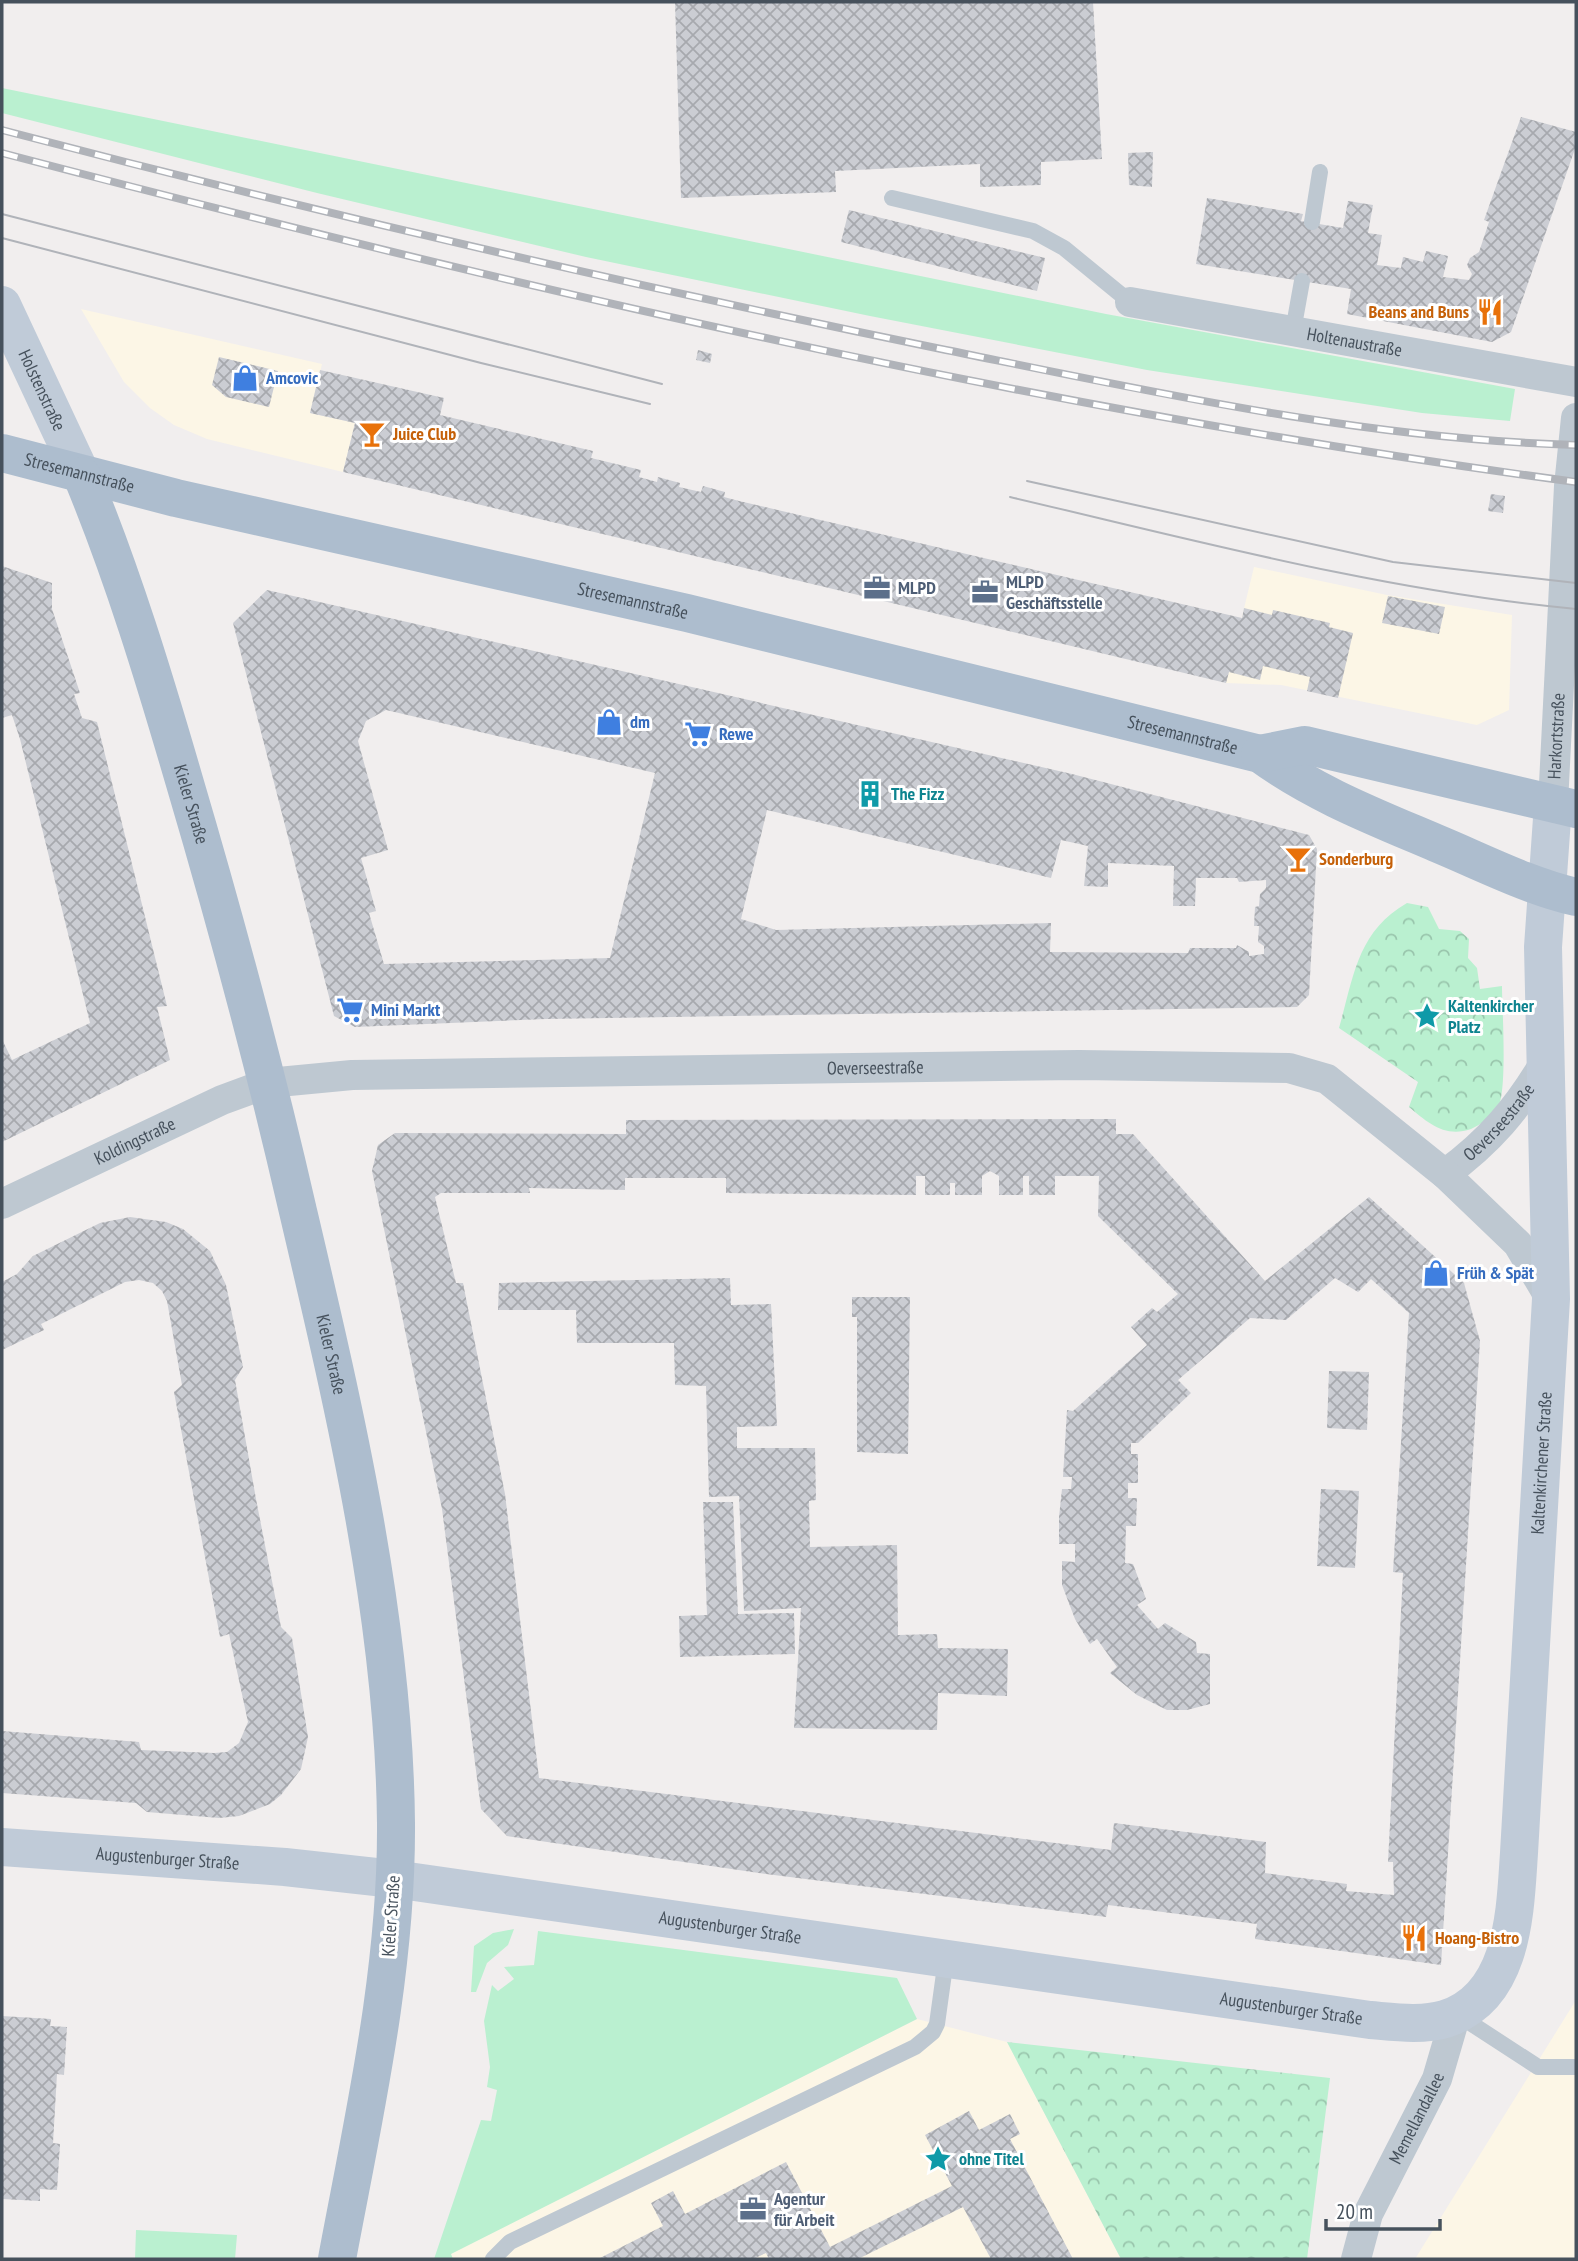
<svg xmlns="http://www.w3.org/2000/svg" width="1578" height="2261" viewBox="0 0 1578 2261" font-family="'PT Sans Narrow',sans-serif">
<defs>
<pattern id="forest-crowns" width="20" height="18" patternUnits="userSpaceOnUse" patternTransform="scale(1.75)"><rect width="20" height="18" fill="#baf0d0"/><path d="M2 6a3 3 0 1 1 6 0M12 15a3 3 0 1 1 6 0" fill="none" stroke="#99c5ac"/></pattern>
<pattern id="building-cross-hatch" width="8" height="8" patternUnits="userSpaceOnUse" patternTransform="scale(1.75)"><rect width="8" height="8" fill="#cbcdd3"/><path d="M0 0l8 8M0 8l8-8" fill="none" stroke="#a7a9ae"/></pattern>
</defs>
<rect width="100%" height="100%" fill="#f1eeee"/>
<!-- commercial -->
<path fill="#fcf6e6" d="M81,309L322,364L310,413L355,423L343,472L207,439L174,425L150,408L124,382Z
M1254,567L1387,595L1512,615L1509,710L1477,725L1281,685L1226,683Z
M1576,2000V2259H1415Z
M917,2019L1007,2042L1121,2259H453L450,2254Z"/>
<!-- green -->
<path fill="#baf0d0" d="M2,88L1106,314L1515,389L1510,421L1422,413L1147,370L870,316L586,257L317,193L2,113Z
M514,1929L508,1945L487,1963L476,1992H471L474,1946L493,1933Z
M538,1931L897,1978L917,2019L451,2254L453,2259H434L481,2120L491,2121L497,2090L487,2087L490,2067L484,2021L492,1985L498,1991L514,1979L504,1967L534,1965Z
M136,2230L237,2235L235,2259H135Z"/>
<!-- forest -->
<path fill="url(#forest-crowns)" d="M1407,903L1428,907L1439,929L1460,931L1469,939L1468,958L1477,968L1480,989L1502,986C1502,1009 1508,1094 1497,1110C1492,1117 1478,1126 1471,1129C1445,1138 1428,1123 1409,1107L1418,1082L1339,1028C1354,976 1357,932 1407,903Z
M1007,2042L1330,2078L1307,2259H1121Z"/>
<!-- building -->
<path fill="url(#building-cross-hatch)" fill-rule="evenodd" d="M675,2H1093L1102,159L1041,162V185L980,187V164L835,171L836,192L681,198Z
M1521,117L1576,132V146L1511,332L1492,342L1347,314L1351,289L1196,264L1207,198L1303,214L1301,221L1343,228L1348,201L1373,205L1368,233L1382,235L1377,265L1401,268L1403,257L1423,262L1426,251L1448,256L1443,277L1469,280L1472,274L1467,265L1470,258L1479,252L1489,222L1484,220Z
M1153,152L1152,187L1129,185L1128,153Z
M849,210L1045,258L1037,291L841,242Z
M698,350L712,354L710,363L696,360Z
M219,357L278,371L269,407L226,397L212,385Z
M320,370L444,398L440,415L593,451L591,458L641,470L639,477L657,482L658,477L680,483L679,487L701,492L703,486L725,492L724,497L739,501L1242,618L1244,608L1272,615L1273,610L1330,623L1329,627L1353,633L1338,698L1307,691L1310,677L1263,666L1260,680L1229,672L1226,683L343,472L355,423L310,413Z
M1491,494L1505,496L1503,513L1488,511Z
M2,566L52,583V609L80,693L74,694L82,718L97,722L167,1006L157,1007L170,1060L2,1142V1039L12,1060L90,1023L20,739L12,715L2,718Z
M267,590L1072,774L1309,835L1317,849L1309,995L1297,1007L546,1019L355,1027L334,1016L233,623ZM386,710L655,773L610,958L384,964L369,913L376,911L361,858L388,850L358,741L366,721ZM767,810L1051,878L1061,840L1088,846L1084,886L1108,887V863L1174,866L1173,906H1195L1196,878H1237L1239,882L1266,880V888L1260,894L1259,906L1255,907L1254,926H1259L1258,942L1264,946V954L1249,956V952L1237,945L1236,948H1190L1188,953L1050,952L1051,923L776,930L741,919Z
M1388,596L1445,607L1439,634L1382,623Z
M1116,1119V1134H1133L1265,1281L1369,1197L1464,1283L1480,1341L1441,1965L1255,1939L1257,1924L1108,1905L1106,1917L766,1874L507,1836L481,1809L442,1509L372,1171L378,1145L395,1133L626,1134V1120ZM990,1171L999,1176V1195H1023V1176H1029V1195H1055V1176H1099L1098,1216L1178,1294L1157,1312L1152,1308L1131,1327L1147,1345L1073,1411L1067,1410L1063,1477H1072L1071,1489H1062L1059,1517V1544H1075V1562L1062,1561V1585L1075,1619L1090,1644L1097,1639L1117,1667L1110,1673L1137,1695L1167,1710H1187L1210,1704V1654L1197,1653L1196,1642L1165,1623L1158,1629L1137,1605L1146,1599L1133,1564L1125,1563L1126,1526H1136L1137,1498H1128V1483H1138V1454H1131V1443H1138L1191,1393L1178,1380L1250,1318L1286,1320L1335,1278L1358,1292L1371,1279L1409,1313L1393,1572L1403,1573L1388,1862H1393L1394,1895L1346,1891L1347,1884L1265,1873L1266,1842L1114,1823L1111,1850L539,1778L505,1494L463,1283H456L435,1197L441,1193H530L529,1188L625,1190V1178H726V1193L916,1195V1176H925V1195H950V1183H955V1195H982V1176Z
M130,1217L166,1222L183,1229L210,1251L226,1285L243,1367L235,1380L256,1499L281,1627L292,1638L308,1737L301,1769L281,1795L270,1804L239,1816L219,1818L147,1812L136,1803L2,1793V1731L139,1742L141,1750L214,1753L227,1752L239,1743L248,1722L229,1634L220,1637L174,1392L182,1385L167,1301L162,1291L153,1283L139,1280L125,1282L41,1324L44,1330L2,1350V1282L17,1274L33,1256L100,1223Z
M730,1278L731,1305L771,1304L777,1426L737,1427V1448H815L816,1500L809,1501L810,1547L897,1545L898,1635L937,1634L938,1648L1008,1649L1007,1696L938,1693L937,1730L794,1728L801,1608L744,1611L739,1496L709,1497L706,1386L675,1385L674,1343H577L576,1310H498L499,1283Z
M852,1297H910L908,1454L857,1452V1317H852Z
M1329,1371L1369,1372L1367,1430L1327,1428Z
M1321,1489L1359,1491L1355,1568L1317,1566Z
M703,1502H733L738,1614L794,1613L795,1654L680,1657L679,1616L707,1615Z
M2,2016L51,2019L50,2026L67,2027L64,2075L57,2074L53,2143L60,2144L57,2190L40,2189V2201L2,2199Z
M969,2111L979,2130L1010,2114L1020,2134L1010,2139L1073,2259H991L963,2207L858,2259H769L766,2253L753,2259H598L663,2226L651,2203L673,2191L685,2214L786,2162L830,2247L952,2186L925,2135Z"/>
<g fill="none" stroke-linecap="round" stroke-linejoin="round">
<!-- lane -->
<path stroke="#bec8d1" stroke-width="16" d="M892,198L1033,231L1064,248L1130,302
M1312,222L1320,172
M1293,331L1302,281
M1458,2015L1538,2067H1576
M493,2259L510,2242L915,2047L933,2032L937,2024L946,1959"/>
<!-- street -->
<g stroke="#bec8d1" stroke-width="30">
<path id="s1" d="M1130,302L1576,382"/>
<path id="s2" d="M1553,804L1569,486L1576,418"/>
<path id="s3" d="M1445,1174C1489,1142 1518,1108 1545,1062"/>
<path id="s4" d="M2,1204L222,1100L268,1083L352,1075L1079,1065L1289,1068L1327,1079L1445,1174L1518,1244L1550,1298"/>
<path id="s5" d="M1356,2259L1368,2214L1437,2079L1456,2014"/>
</g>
<!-- secondary -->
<g stroke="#c0cbd8" stroke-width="38">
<path id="s6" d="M2,305L82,476"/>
<path id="s7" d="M2,1847L285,1867L394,1879L1370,2020C1394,2022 1422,2026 1445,2019C1514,1997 1515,1912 1519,1853L1551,1299L1543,947L1553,804"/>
</g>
<!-- primary -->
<g stroke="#adbdce" stroke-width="38">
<path id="s8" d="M2,453L176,498L687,613L1260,754C1315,794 1375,817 1436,843C1482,862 1528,886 1576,897"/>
<path id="s9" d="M82,476C123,575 154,677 184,780C226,922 264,1063 297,1207C344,1407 394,1617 396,1823C397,1971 364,2115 337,2259"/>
<path d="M1260,754L1305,745L1576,809"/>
</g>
<!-- tram -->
<path stroke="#b0b3b9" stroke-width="2" d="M2,214L662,384
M2,238L481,363L650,404
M1027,481L1393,562L1576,583
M1010,497C1198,541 1384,591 1576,609"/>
<defs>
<path id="rail" d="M2,130C314,212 629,285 946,350C1154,392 1364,439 1576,445
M2,153C520,289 1044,411 1576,482"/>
</defs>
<!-- rail casing -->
<use href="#rail" stroke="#b0b3b9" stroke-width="8"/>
<!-- rail -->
<use href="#rail" stroke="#fff" stroke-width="5" stroke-dasharray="16" stroke-linecap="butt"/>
</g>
<!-- icons -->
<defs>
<symbol id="restaurant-bare" viewBox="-9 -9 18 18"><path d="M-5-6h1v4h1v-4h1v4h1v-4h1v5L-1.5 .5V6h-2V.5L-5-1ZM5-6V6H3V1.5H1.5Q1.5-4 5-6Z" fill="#e8710a" stroke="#fff" stroke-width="2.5" paint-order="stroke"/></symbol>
<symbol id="shop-bare" viewBox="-9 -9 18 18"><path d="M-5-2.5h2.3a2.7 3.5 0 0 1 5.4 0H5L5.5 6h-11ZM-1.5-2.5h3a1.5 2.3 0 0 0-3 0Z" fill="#3f7fe0" stroke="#fff" stroke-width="2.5" paint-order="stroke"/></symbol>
<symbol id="bar-bare" viewBox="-9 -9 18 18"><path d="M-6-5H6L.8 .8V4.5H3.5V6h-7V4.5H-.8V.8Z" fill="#e8710a" stroke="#fff" stroke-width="2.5" paint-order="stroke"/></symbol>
<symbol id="office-bare" viewBox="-9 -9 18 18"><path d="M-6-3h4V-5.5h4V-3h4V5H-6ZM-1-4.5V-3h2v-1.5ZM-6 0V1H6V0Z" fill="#5c6f8a" stroke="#fff" stroke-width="2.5" paint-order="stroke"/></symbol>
<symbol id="supermarket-bare" viewBox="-9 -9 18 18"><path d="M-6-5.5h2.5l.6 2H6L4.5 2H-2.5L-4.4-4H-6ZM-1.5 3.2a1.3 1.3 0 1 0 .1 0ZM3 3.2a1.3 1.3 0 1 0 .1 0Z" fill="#3f7fe0" stroke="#fff" stroke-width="2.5" paint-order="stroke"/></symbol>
<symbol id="building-bare" viewBox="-9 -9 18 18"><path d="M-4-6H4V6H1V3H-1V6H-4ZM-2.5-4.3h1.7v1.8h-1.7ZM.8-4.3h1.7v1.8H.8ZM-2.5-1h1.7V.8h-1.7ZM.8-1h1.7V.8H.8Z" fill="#0f9aa8" stroke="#fff" stroke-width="2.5" paint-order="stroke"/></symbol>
<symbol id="sight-bare" viewBox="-9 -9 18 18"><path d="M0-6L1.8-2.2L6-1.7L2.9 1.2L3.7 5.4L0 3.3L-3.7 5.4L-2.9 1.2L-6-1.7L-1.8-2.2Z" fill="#0f9aa8" stroke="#fff" stroke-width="2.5" paint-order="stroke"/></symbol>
</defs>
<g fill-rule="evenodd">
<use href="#restaurant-bare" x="1471" y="293" width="38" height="38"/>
<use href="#shop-bare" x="226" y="359" width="38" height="38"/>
<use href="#bar-bare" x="353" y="415" width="38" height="38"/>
<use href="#office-bare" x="858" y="569" width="38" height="38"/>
<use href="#office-bare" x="966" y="573" width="38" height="38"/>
<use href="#shop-bare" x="590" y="703" width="38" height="38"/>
<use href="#supermarket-bare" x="679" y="715" width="38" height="38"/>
<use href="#building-bare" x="851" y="775" width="38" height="38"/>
<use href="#bar-bare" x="1279" y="840" width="38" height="38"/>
<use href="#supermarket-bare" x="331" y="991" width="38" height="38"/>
<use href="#sight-bare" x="1408" y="997" width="38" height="38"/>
<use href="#shop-bare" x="1417" y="1254" width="38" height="38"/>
<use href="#restaurant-bare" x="1395" y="1919" width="38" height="38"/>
<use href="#sight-bare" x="919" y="2140" width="38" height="38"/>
<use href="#office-bare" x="734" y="2190" width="38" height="38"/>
</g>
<g text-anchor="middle" stroke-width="6" stroke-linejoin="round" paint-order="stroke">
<!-- food labels -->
<g font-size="18" font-weight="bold" fill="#c56008" stroke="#fff" text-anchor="start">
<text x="1469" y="318" text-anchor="end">Beans and Buns</text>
<text x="393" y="440">Juice Club</text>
<text x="1319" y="865">Sonderburg</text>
<text x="1435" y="1944">Hoang-Bistro</text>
</g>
<!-- street labels -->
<g font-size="18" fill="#46515c" stroke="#fff">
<text dy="6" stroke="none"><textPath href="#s1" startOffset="228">Holtenaustraße</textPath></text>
<text dy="6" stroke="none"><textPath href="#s6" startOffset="94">Holstenstraße</textPath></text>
<text dy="6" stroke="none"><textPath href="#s8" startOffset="80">Stresemannstraße</textPath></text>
<text dy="6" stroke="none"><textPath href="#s8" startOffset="648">Stresemannstraße</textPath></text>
<text dy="6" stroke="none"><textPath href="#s8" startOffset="1214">Stresemannstraße</textPath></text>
<text dy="6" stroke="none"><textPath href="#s2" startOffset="68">Harkortstraße</textPath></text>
<text dy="6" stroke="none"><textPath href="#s9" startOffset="346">Kieler Straße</textPath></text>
<text dy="6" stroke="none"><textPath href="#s4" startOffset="900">Oeverseestraße</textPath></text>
<text dy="6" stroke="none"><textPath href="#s3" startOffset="75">Oeverseestraße</textPath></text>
<text dy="6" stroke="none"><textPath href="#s4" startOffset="147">Koldingstraße</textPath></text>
<text dy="6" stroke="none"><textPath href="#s9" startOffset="914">Kieler Straße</textPath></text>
<text dy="6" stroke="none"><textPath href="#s7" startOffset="2040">Kaltenkirchener Straße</textPath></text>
<text dy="6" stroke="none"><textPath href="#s7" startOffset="166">Augustenburger Straße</textPath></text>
<text transform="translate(391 1916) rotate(-86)" y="6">Kieler Straße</text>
<text dy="6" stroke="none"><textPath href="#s7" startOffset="733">Augustenburger Straße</textPath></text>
<text dy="6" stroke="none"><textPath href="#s7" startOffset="1300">Augustenburger Straße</textPath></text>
<text dy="6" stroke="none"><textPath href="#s5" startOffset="154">Memellandallee</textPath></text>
</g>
<!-- shop labels -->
<g font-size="18" font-weight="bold" fill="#366cbe" stroke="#fff" text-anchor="start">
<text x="266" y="384">Amcovic</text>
<text x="630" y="728">dm</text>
<text x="719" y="740">Rewe</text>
<text x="371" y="1016">Mini Markt</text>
<text x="1457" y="1279">Früh &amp; Spät</text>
</g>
<!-- service labels -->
<g font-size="18" font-weight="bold" fill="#4e5e75" stroke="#fff" text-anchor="start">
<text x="1006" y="588">MLPD<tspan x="1006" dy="21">Geschäftsstelle</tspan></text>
<text x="898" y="594">MLPD</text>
<text x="774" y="2205">Agentur<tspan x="774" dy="21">für Arbeit</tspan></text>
</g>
<!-- culture labels -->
<g font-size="18" font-weight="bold" fill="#0d838f" stroke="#fff" text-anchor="start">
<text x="891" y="800">The Fizz</text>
<text x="1448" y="1012">Kaltenkircher<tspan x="1448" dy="21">Platz</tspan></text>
<text x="959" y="2165">ohne Titel</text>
</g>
</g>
<!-- border -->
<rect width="1578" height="2261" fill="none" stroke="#46515c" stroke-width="7"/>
<!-- scale -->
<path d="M1326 2219v10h114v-10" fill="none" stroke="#46515c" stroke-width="3.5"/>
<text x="1336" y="2219" font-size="21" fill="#46515c" stroke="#ffffff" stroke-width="5" paint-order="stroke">20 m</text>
</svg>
